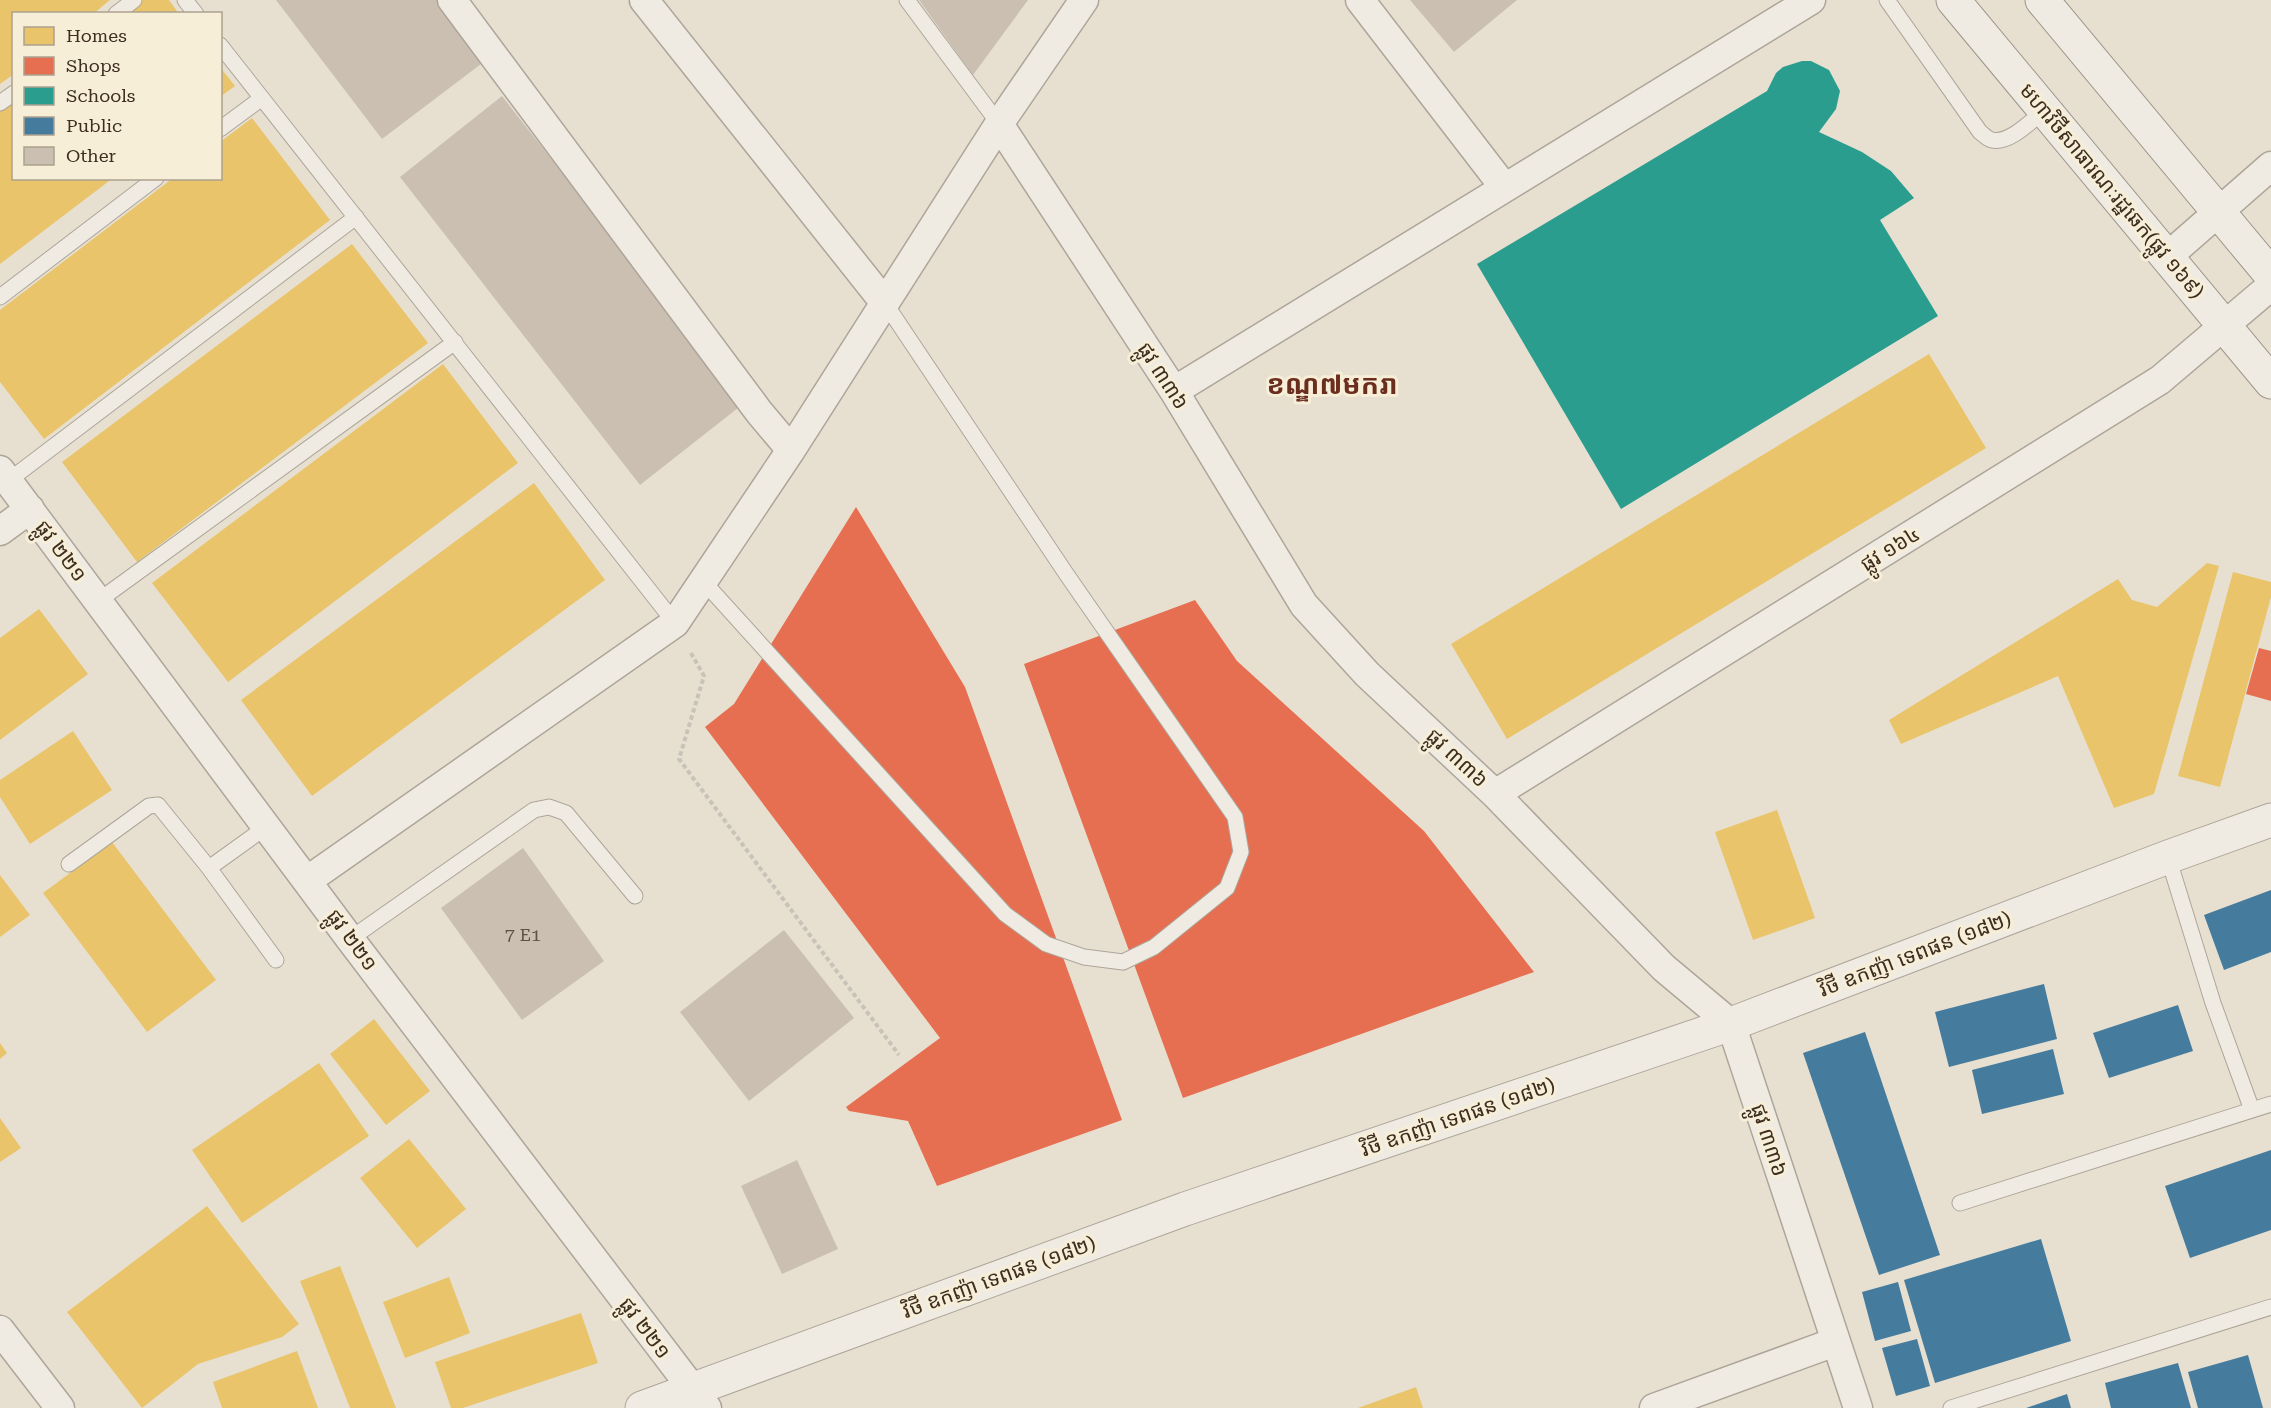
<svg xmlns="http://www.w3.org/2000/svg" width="2271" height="1408" viewBox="0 0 2271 1408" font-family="'Roboto Serif','Noto Sans Khmer',serif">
<rect width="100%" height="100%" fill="#e7e0d1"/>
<!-- homes -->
<path fill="#e9c46a" d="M0,0H110L93,14H14V74L0,84Z
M141,0H169L179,14H124Z
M220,67L235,86L220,97Z
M14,97V178H113L0,264V108Z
M252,118L330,220L44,439L0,382V310L173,178H220V142Z
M352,244L428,343L137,562L62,462Z
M1929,354L1986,448L1507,739L1451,644Z
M443,364L518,463L228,682L152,583Z
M534,483L605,580L312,796L241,700Z
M2207,563L2219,566L2154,794L2114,808L2058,676L1901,744L1889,720L2118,579L2132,600L2157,607Z
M2233,572L2271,582V597L2220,787L2178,776Z
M39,609L88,674L0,740V638Z
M73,731L112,790L30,844L0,797V780Z
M1777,810L1815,918L1753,940L1715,832Z
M112,842L216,980L147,1032L43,893Z
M0,875L30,915L0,937Z
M374,1019L430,1091L386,1125L330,1054Z
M0,1043L7,1053L0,1059Z
M319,1063L369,1136L242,1223L192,1150Z
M0,1118L21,1148L0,1162Z
M409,1139L466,1209L417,1248L360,1178Z
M207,1206L299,1324L282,1337L198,1364L142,1408L67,1312Z
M340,1266L396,1408H350L300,1281Z
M449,1277L470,1333L405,1358L383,1302Z
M581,1313L598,1363L463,1408H451L435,1362Z
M297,1351L318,1408H222L213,1382Z
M1416,1387L1423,1408H1358Z"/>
<!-- shops -->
<path fill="#e76f51" d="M856,507L965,687L1122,1120L937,1186L908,1121L849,1111L846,1107L940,1038L705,727L734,704Z
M1195,600L1237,661L1424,831L1534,972L1183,1098L1024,664Z
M2259,648L2271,651V701L2246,694Z"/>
<!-- schools -->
<path fill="#2a9d8f" d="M1802,61H1811L1829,70L1840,91L1836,109L1819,132L1862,152L1891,171L1914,198L1880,220L1938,316L1621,509L1477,264L1767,91L1776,73L1783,67Z"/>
<!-- public -->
<path fill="#457b9d" d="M2271,890V952L2224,970L2204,915Z
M2044,984L2057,1039L1949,1067L1935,1012Z
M2178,1005L2193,1051L2109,1078L2093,1033Z
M1865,1032L1940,1255L1879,1275L1803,1053Z
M2053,1049L2064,1094L1982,1114L1972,1070Z
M2271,1150V1230L2190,1258L2165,1186Z
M2041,1239L2071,1341L1935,1383L1904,1280Z
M1898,1282L1911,1331L1875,1341L1862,1292Z
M1917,1339L1930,1386L1896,1396L1882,1348Z
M2248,1355L2263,1408H2198L2188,1372Z
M2178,1363L2191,1408H2111L2105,1383Z
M2067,1394L2071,1408H2026Z"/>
<!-- building -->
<path fill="#cbbfb2" d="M276,0H438L485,61L382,139Z
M919,0H1028L973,75Z
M1410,0H1517L1454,52Z
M502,96L743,404L640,485L400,177Z
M523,848L604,961L522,1020L441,908Z
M784,930L854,1018L749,1101L680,1012Z
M797,1160L838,1249L782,1274L741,1186Z"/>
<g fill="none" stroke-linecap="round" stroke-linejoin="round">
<defs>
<path id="service" d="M185,0L196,14
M907,0L999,124
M1887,0L1980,132C1984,135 1987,139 1992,140C2010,144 2032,120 2045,110
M116,14L134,0
M220,45L675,623
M0,103L14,93
M220,129L262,98
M0,297L156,178
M8,481L356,217
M703,581L1005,914L1046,944L1084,957L1123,962L1154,947L1227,888L1241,852L1235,817L1067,575L885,303
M98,601L455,342
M266,827L209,868L276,960
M2168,857L2213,1003L2252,1110
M69,864L149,806L158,805L209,868
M350,939L534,810L549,807L566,813L635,896
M1960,1203L2271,1104
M1951,1408L2271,1307"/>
<path id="minor" d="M452,0L759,412L791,450
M644,0L885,303
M1360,0L1504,187
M999,124L1174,391L1304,605L1367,674L1495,794L1664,968L1731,1024L1858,1408
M2167,257L2271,166
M1174,391L1811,0
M0,470L350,939L707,1408
M0,531L30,509
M1495,794L2160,380L2271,286
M308,880L675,623L791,450L999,124L1084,0
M0,1330L60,1408
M1654,1408L1835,1342"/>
<path id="tertiary" d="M642,1408L1185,1209L1731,1024L2168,857L2271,820"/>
<path id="secondary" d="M1953,0L2271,382
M2042,0L2271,275"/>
</defs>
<!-- service casing -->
<use href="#service" stroke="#ada599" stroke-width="17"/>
<!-- minor casing -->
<use href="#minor" stroke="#ada599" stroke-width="31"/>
<!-- tertiary casing -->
<use href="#tertiary" stroke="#ada599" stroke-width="35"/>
<!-- secondary casing -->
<use href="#secondary" stroke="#9c958a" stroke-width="35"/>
<!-- path -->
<path stroke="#c8c2b9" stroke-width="4" stroke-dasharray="4.5 3" stroke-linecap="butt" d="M691,653L704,676L679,759L899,1055"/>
<!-- service -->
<use href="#service" stroke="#efebe3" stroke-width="15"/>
<!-- minor -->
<use href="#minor" stroke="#efebe3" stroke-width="28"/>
<!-- tertiary -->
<use href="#tertiary" stroke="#efebe3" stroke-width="33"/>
<!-- secondary -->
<use href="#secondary" stroke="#efebe3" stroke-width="33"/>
</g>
<g text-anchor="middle" stroke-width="6" stroke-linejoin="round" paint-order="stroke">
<!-- number labels -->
<g font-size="18" fill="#605244">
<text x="523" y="941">7 E1</text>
</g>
<!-- street labels -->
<g font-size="21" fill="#3d2e20" stroke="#f7eed8">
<text transform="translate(2112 191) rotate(50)" y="7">មហាវិថីសាធារណៈរដ្ឋឆេក(ផ្លូវ ១៦៩)</text>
<text transform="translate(1163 376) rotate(57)" y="7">ផ្លូវ ៣៣៦</text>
<text transform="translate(1890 549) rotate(-32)" y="7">ផ្លូវ ១៦៤</text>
<text transform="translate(61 551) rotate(53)" y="7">ផ្លូវ ២២១</text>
<text transform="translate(1457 758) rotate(43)" y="7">ផ្លូវ ៣៣៦</text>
<text transform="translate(352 940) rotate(54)" y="7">ផ្លូវ ២២១</text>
<text transform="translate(1915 954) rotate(-21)" y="7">វិថី ឧកញ៉ា ទេពផន (១៨២)</text>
<text transform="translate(1458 1117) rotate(-19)" y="7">វិថី ឧកញ៉ា ទេពផន (១៨២)</text>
<text transform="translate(1769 1140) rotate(72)" y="7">ផ្លូវ ៣៣៦</text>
<text transform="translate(999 1277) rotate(-20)" y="7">វិថី ឧកញ៉ា ទេពផន (១៨២)</text>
<text transform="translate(645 1328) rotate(53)" y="7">ផ្លូវ ២២១</text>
</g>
<!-- district labels -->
<g font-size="27" font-weight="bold" fill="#6b2e1e" stroke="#f7eed8">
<text x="1332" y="394">ខណ្ឌ៧មករា</text>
</g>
</g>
<!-- legend -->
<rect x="12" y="12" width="210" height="168" fill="#f7eed8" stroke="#ada18e" stroke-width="1.5"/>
<rect x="24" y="27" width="30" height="18" fill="#e9c46a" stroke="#ada18e" stroke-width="1.5"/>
<text x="66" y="42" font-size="18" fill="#3d2e20">Homes</text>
<rect x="24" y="57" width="30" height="18" fill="#e76f51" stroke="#ada18e" stroke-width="1.5"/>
<text x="66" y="72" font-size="18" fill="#3d2e20">Shops</text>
<rect x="24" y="87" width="30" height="18" fill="#2a9d8f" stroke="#ada18e" stroke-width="1.5"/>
<text x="66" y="102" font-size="18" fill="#3d2e20">Schools</text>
<rect x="24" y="117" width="30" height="18" fill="#457b9d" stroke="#ada18e" stroke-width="1.5"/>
<text x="66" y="132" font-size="18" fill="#3d2e20">Public</text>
<rect x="24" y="147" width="30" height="18" fill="#cbbfb2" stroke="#ada18e" stroke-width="1.5"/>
<text x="66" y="162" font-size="18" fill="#3d2e20">Other</text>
</svg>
